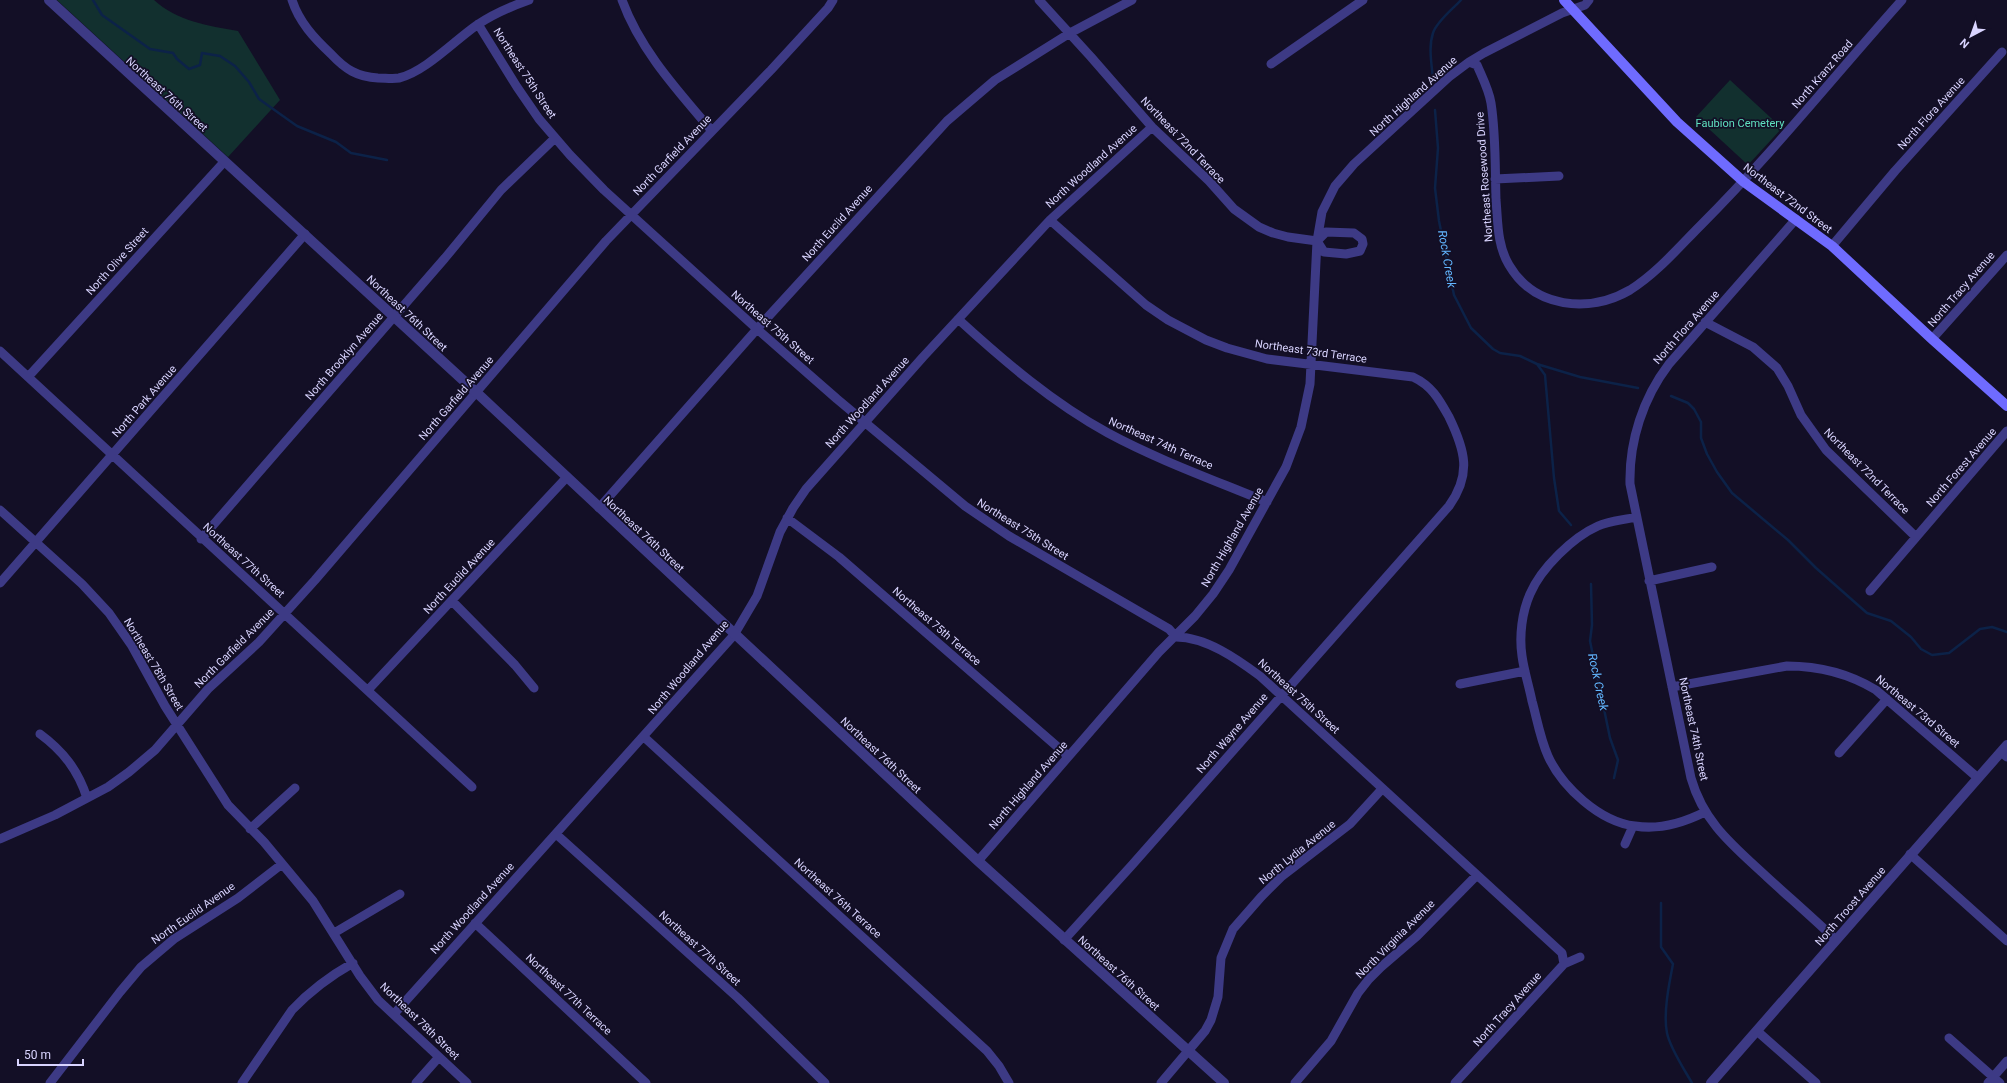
<svg xmlns="http://www.w3.org/2000/svg" width="2007" height="1083" viewBox="0 0 2007 1083" font-family="Roboto,sans-serif">
<rect width="100%" height="100%" fill="#130f26"/>
<!-- green -->
<path fill="#12302f" d="M57,0H154C177,21 208,26 238,31L280,100L228,157Z
M1730,80L1782,128L1748,165L1696,117Z"/>
<g fill="none" stroke-linecap="round" stroke-linejoin="round">
<!-- stream -->
<path stroke="#0c2248" stroke-width="2.5" d="M93,0L102,15L150,49L173,53L177,59L189,69L200,65L202,53L220,56L235,66L249,82L259,99L297,126L336,142L351,153L387,160
M1433,80C1432,65 1428,48 1433,33C1437,21 1453,9 1461,0
M1435,110L1438,148L1435,188L1439,221L1454,295L1471,328L1493,349L1500,353L1520,356L1537,364L1545,375L1554,478L1559,511L1571,525
M1537,364L1580,377L1638,388
M1671,396L1688,403L1694,409L1701,422V438L1707,454L1717,472L1732,493L1788,540L1816,568L1867,613L1891,621L1911,637L1921,649L1932,655L1949,653L1980,629L1992,627L2007,632
M1591,584L1592,625L1590,641L1610,738L1618,760L1614,778
M1661,903V947L1673,964C1669,984 1663,1014 1667,1033C1670,1048 1684,1069 1692,1083"/>
<!-- minor -->
<path stroke="#3d3a85" stroke-width="9" d="M292,0C299,22 314,38 331,54C345,69 357,77 378,78C385,78 393,79 399,78C425,72 455,40 477,25C493,14 512,6 529,0
M622,0C640,50 678,91 712,131
M1039,0L1091,57L1152,127L1209,181L1234,209L1259,227L1273,233L1288,237L1317,241
M478,24L517,87L539,119L570,155L604,190L757,329L837,399L965,506L1009,536L1169,629L1176,637C1206,637 1237,659 1260,676L1562,953L1564,964
M1469,62L1477,65C1482,77 1489,90 1491,103C1496,135 1495,168 1496,200C1498,222 1497,245 1509,265C1534,308 1589,314 1630,290C1657,273 1679,247 1701,225C1772,154 1835,75 1902,0
M1271,64L1363,0
M1495,179L1559,176
M1796,219L1669,364C1643,398 1629,441 1630,484L1691,778C1704,824 1735,847 1768,878C1791,899 1814,919 1836,940
M1050,220L1146,305L1168,320L1206,340L1227,348L1267,359L1413,377C1432,386 1439,399 1449,417C1465,450 1472,474 1449,506L1132,865L1064,940
M1326,232L1354,233L1362,239L1363,244L1360,251L1346,254L1324,252L1317,241Z
M1832,246L1895,171L2002,52
M958,319C1004,361 1053,403 1108,433C1158,460 1214,480 1267,502
M1705,322L1753,347L1777,368L1788,386L1801,415L1826,450L1916,537
M1932,339L2007,255
M0,351L472,787
M28,377L224,162
M599,508L757,329L947,121L995,80L1070,33L1132,0
M0,510L82,584L109,613L132,646L165,706L228,805L264,842L313,901L360,976L378,1000L467,1083
M1636,517C1624,520 1609,521 1598,526C1573,537 1541,568 1530,594C1522,612 1519,636 1522,656C1524,671 1529,686 1532,701C1537,719 1540,738 1548,756C1562,787 1600,822 1635,826C1659,830 1683,823 1705,812
M787,518L839,557L1068,756
M201,539L445,258L501,190L555,138
M1649,581L1712,567
M0,583L305,234
M1870,591L2007,431
M452,601L515,665L534,688
M1460,684L1525,671
M1672,687L1787,666C1820,666 1848,673 1876,690L1978,778
M368,690L567,477
M40,734C63,751 78,770 87,798
M644,737L987,1051L999,1066L1009,1083
M2001,752L2007,757
M1839,753L1887,699
M250,829L295,788
M556,834L738,998L825,1083
M0,839L55,815L108,787L129,772L155,750L208,689L259,642L315,580L606,241L771,70L828,8L833,0
M1625,844L1633,826
M1910,854L2007,941
M978,861L1159,652L1195,616L1213,594L1229,570L1286,467L1301,427L1310,384L1317,241L1322,212L1335,186L1354,164L1449,77L1469,62L1484,53L1562,13L1585,5L1589,0
M475,923L646,1083
M334,933L400,894
M394,1014L734,635L757,596L780,532L793,508L806,489L923,357L1050,220L1152,127
M1757,1031L1816,1083
M1949,1038L2000,1083
M50,1083L120,992L141,967L174,939L238,898L282,864
M242,1083L292,1010C310,991 330,976 353,963
M416,1083L439,1057
M1161,1083L1205,1031L1211,1020L1218,997L1221,958L1233,929L1261,897L1281,877L1350,824L1382,789
M1295,1083L1331,1041L1358,993L1369,979L1381,967L1417,936L1476,876
M1455,1083L1564,964L1580,957
M1988,1083L2007,1061"/>
<!-- tertiary -->
<path stroke="#3d3a85" stroke-width="10" d="M49,0L476,392L978,861L1224,1083
M1711,1083L2007,745"/>
<!-- secondary -->
<path stroke="#6f6bff" stroke-width="10" d="M1564,0L1677,122L1744,182L1832,246L1932,339L2007,406"/>
</g>
<g text-anchor="middle" stroke-width="3.5" stroke-linejoin="round" paint-order="stroke">
<!-- street labels -->
<g font-size="11" fill="#d9d4ff" stroke="#130f26">
<text transform="translate(525 73) rotate(57)" y="4">Northeast 75th Street</text>
<text transform="translate(1822 74) rotate(-49)" y="4">North Kranz Road</text>
<text transform="translate(167 94) rotate(42)" y="4">Northeast 76th Street</text>
<text transform="translate(1413 96) rotate(-42)" y="4">North Highland Avenue</text>
<text transform="translate(1931 113) rotate(-48)" y="4">North Flora Avenue</text>
<text transform="translate(1183 140) rotate(46)" y="4">Northeast 72nd Terrace</text>
<text transform="translate(672 155) rotate(-46)" y="4">North Garfield Avenue</text>
<text transform="translate(1091 166) rotate(-42)" y="4">North Woodland Avenue</text>
<text transform="translate(1484 177) rotate(-94)" y="4">Northeast Rosewood Drive</text>
<text transform="translate(1788 198) rotate(37)" y="4">Northeast 72nd Street</text>
<text transform="translate(837 223) rotate(-48)" y="4">North Euclid Avenue</text>
<text transform="translate(117 261) rotate(-48)" y="4">North Olive Street</text>
<text transform="translate(1961 289) rotate(-49)" y="4">North Tracy Avenue</text>
<text transform="translate(407 313) rotate(43)" y="4">Northeast 76th Street</text>
<text transform="translate(773 327) rotate(41)" y="4">Northeast 75th Street</text>
<text transform="translate(1686 327) rotate(-49)" y="4">North Flora Avenue</text>
<text transform="translate(1311 351) rotate(8)" y="4">Northeast 73rd Terrace</text>
<text transform="translate(344 356) rotate(-49)" y="4">North Brooklyn Avenue</text>
<text transform="translate(456 398) rotate(-49)" y="4">North Garfield Avenue</text>
<text transform="translate(144 401) rotate(-49)" y="4">North Park Avenue</text>
<text transform="translate(867 402) rotate(-48)" y="4">North Woodland Avenue</text>
<text transform="translate(1161 443) rotate(24)" y="4">Northeast 74th Terrace</text>
<text transform="translate(1961 467) rotate(-49)" y="4">North Forest Avenue</text>
<text transform="translate(1867 471) rotate(45)" y="4">Northeast 72nd Terrace</text>
<text transform="translate(1023 529) rotate(32)" y="4">Northeast 75th Street</text>
<text transform="translate(644 534) rotate(43)" y="4">Northeast 76th Street</text>
<text transform="translate(1232 537) rotate(-60)" y="4">North Highland Avenue</text>
<text transform="translate(244 560) rotate(42)" y="4">Northeast 77th Street</text>
<text transform="translate(459 576) rotate(-47)" y="4">North Euclid Avenue</text>
<text transform="translate(937 626) rotate(41)" y="4">Northeast 75th Terrace</text>
<text transform="translate(234 648) rotate(-45)" y="4">North Garfield Avenue</text>
<text transform="translate(154 664) rotate(59)" y="4">Northeast 78th Street</text>
<text transform="translate(688 667) rotate(-50)" y="4">North Woodland Avenue</text>
<text transform="translate(1299 696) rotate(42)" y="4">Northeast 75th Street</text>
<text transform="translate(1918 711) rotate(40)" y="4">Northeast 73rd Street</text>
<text transform="translate(1694 729) rotate(78)" y="4">Northeast 74th Street</text>
<text transform="translate(1232 733) rotate(-49)" y="4">North Wayne Avenue</text>
<text transform="translate(881 755) rotate(43)" y="4">Northeast 76th Street</text>
<text transform="translate(1028 785) rotate(-49)" y="4">North Highland Avenue</text>
<text transform="translate(1297 852) rotate(-39)" y="4">North Lydia Avenue</text>
<text transform="translate(838 898) rotate(42)" y="4">Northeast 76th Terrace</text>
<text transform="translate(1850 906) rotate(-49)" y="4">North Troost Avenue</text>
<text transform="translate(472 908) rotate(-48)" y="4">North Woodland Avenue</text>
<text transform="translate(193 913) rotate(-35)" y="4">North Euclid Avenue</text>
<text transform="translate(1395 939) rotate(-45)" y="4">North Virginia Avenue</text>
<text transform="translate(700 948) rotate(42)" y="4">Northeast 77th Street</text>
<text transform="translate(1119 973) rotate(42)" y="4">Northeast 76th Street</text>
<text transform="translate(569 994) rotate(43)" y="4">Northeast 77th Terrace</text>
<text transform="translate(1507 1009) rotate(-48)" y="4">North Tracy Avenue</text>
<text transform="translate(420 1021) rotate(44)" y="4">Northeast 78th Street</text>
</g>
<!-- park labels -->
<g font-size="11" fill="#5fe0c0" stroke="#130f26">
<text x="1740" y="127">Faubion Cemetery</text>
</g>
<!-- water labels -->
<g font-size="12" font-style="italic" fill="#62b6ff" stroke="#130f26">
<text transform="translate(1447 259) rotate(80)" y="4">Rock Creek</text>
<text transform="translate(1598 682) rotate(78)" y="4">Rock Creek</text>
</g>
</g>
<!-- north arrow -->
<g transform="translate(1971 36) rotate(221)" stroke="#130f26" stroke-width="3" paint-order="stroke">
<path d="M0-3L7 15L0 10L-7 15Z" fill="#d9d4ff"/>
<text y="-6" font-size="11" font-weight="bold" text-anchor="middle" fill="#d9d4ff">N</text>
</g>
<!-- scale -->
<path d="M18 1059v6h65v-6" fill="none" stroke="#d9d4ff" stroke-width="2"/>
<text x="24" y="1059" font-size="12" fill="#d9d4ff" stroke="#130f26" stroke-width="3" paint-order="stroke">50 m</text>
</svg>
